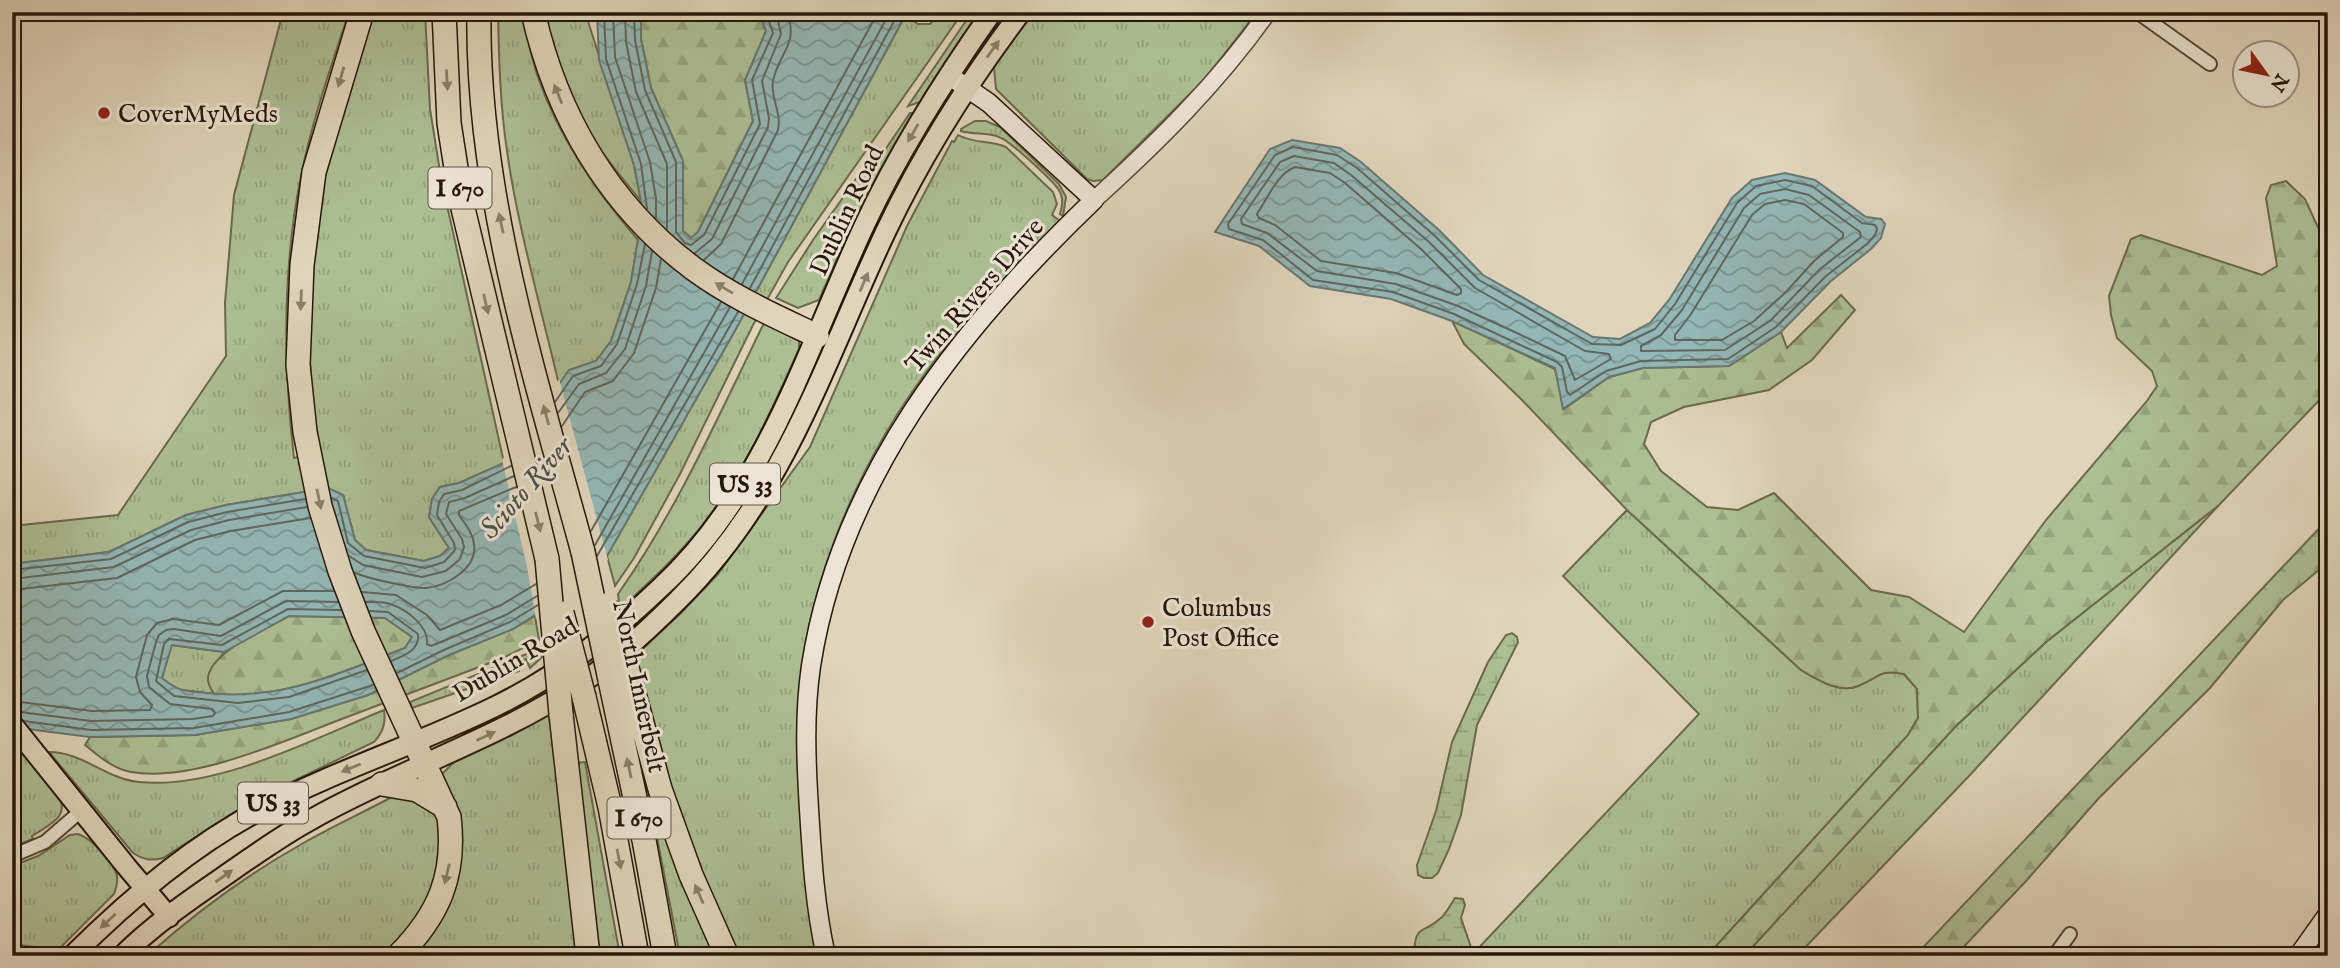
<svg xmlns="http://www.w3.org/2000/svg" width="2340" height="968" viewBox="0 0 2340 968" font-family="'IM FELL English',serif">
<defs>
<pattern id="grass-tufts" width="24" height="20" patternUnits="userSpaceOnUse" patternTransform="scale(1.75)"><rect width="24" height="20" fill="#adbe94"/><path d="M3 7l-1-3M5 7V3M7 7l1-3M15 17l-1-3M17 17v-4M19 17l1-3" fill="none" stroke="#95a37e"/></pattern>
<pattern id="forest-firs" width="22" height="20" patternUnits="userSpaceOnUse" patternTransform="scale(1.75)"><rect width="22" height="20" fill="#adbe94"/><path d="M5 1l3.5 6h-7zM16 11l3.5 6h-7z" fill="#95a37e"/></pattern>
<pattern id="wetland-marsh" width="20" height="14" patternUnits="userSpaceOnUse" patternTransform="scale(1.75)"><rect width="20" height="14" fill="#adbe94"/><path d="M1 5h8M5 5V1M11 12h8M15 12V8" fill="none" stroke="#95a37e"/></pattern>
<pattern id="water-waves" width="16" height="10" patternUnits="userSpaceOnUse" patternTransform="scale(1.75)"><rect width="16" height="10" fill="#94b7b5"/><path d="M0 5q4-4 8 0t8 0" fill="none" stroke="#799491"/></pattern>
</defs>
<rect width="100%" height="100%" fill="#e0d4bb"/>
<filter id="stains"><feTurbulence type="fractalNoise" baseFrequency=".00286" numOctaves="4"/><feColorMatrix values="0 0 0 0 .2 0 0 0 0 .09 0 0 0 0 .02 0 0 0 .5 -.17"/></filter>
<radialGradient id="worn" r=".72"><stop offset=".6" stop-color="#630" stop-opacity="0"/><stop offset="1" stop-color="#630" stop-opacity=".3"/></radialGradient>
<!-- grass -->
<path fill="url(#grass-tufts)" stroke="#6a6a4e" stroke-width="2" d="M283,12H349C331,66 312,121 301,176C282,270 283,364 294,458L320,451C303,353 306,252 330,155C341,107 358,60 372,12H425L430,109L441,178L504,463L459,483L440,487L432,499L429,517L449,548L440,556L424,561L366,550L355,540L343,495L328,488L226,505L186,515L109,552L12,564V526L118,515L226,356L225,303L234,195Z
M498,12H521C527,35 531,58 539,80C560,139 597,193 638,240L631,282L611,341L596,361L569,370L559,385C541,307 518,229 507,151C500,105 499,58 498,12Z
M543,12H585L634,165L641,201C620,175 597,149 581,119C563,86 554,48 543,12Z
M942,12H963L788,262L753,325L680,474L634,558L615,586L607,556L737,327L905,16L918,24H930Z
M972,12H981L920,102L908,106Z
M1033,12H1257L1204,80L1103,180L1093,181L1087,179L996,89L994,67Z
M910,113H913L847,236L819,300L798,308L776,298L813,240L878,148L885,150Z
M975,121H986L1000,127L1059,184L1066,197L1063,216L1060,214C1062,207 1064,199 1060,192C1056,183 1009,140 999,137C988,132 973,135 961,131V129Z
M958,135C974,144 991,140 1006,147L1053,192L1057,204L1052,215L1060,221C1018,267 974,311 936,359C852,468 795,607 797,745C798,816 811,886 820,956H739L697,861L665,779L634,657L681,613L718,574L810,447L907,226L952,141L954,142Z
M764,323L792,334L799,341V349C771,412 743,475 700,528C676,558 648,583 620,609L618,594C677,510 719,415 764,323Z
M2219,505L1969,776L1797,956H1744L1956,726L2046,642Z
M1627,510L1801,670C1817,679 1839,694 1858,686C1881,677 1877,669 1904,674L1917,689L1918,718L1908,735L1707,956H1474L1472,955L1699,714L1563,576Z
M171,645L224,652C212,669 203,674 214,694L175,689L162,678Z
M541,648L542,657L530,668L526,659L516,663L519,671L412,708L410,702Z
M384,710C386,723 383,732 374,742L250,802L163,858C151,861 144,860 133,853L49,752C83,752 106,779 139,782C217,790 313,739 384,710Z
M549,715L579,956H407L433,926L444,785L442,774L454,762Z
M12,740L56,792C73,816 50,824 32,836L33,839L12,847V829L17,808L12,801Z
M585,762L620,956H596L576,763Z
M651,784L720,956H680L647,786Z
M405,794L439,815C439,829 442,845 440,858C433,901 415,927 383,955L147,956C194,914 245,876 300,845C329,828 360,814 390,798Z
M78,834C91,838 115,863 117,876C118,883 116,888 114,894L58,950L12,944V866L38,856L70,835Z"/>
<!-- forest -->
<path fill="url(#forest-firs)" stroke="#6a6a4e" stroke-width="2" d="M641,12H759L766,31L745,80L753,121L698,232L691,238L683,231V161L651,88L641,39Z
M2286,181L2305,199L2328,249V391L2219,505L2046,642L1956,726L1744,956H1707L1908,735L1918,718L1917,689L1904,674C1877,669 1881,677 1858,686C1839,694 1817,679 1801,670L1627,510L1521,399L1464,344L1452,321L1555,369L1564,409L1609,377L1643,368L1729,366L1781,332L1787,348L1841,295L1855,310L1812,360L1769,390L1684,407L1651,422L1644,444L1661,471L1707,507L1738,510L1774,493L1871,590L1909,597L1964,632L2046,520L2147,401L2157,386L2152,371L2117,338L2111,315L2109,296L2131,239L2141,235L2262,275L2277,266L2266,198L2271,185Z
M2328,519V569H2320L2283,600L2210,688L2098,799L2027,880L1955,956H1915Z
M289,616L385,618L412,637L405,648C344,671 281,701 214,694C210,687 206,681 209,673C218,648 267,629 289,616Z
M535,616L539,640L503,658C451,678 399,697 347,717C288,739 194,783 131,772C113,769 99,756 85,745L90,737L195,735L291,719L368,695L449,655L513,629Z"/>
<!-- wetland -->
<path fill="url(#wetland-marsh)" stroke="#6a6a4e" stroke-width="2" d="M1512,633L1517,637L1518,642L1477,725L1461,815L1449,849L1438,873L1432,878H1424L1418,875L1417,865L1436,811L1452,742L1488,662L1506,635Z
M1455,898L1463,899L1465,905L1461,918L1474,956H1414C1415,922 1422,936 1442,917C1447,912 1451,904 1455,898Z"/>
<!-- water -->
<path fill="url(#water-waves)" stroke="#687770" stroke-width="2" fill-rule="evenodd" d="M597,12H641V39L651,88L683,161V231L691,238L698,232L753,121L745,80L766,31L759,12H907L737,327L607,556L571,592L513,629L449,655L368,695L291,719L195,735L90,737L12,727V564L109,552L186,515L226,505L328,488L343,495L355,540L366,550L424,561L440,556L449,548L429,517L432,499L440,487L459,483L504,463L569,370L596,361L611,341L631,282L638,240L641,201L634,165L599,60ZM289,616L385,618L412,637L405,648C338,674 281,701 207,693C186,691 179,692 162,678L172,645L224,652Z
M1292,140L1340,148L1361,162L1440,231L1483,275L1593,337L1620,339L1650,323L1669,300L1732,198L1752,180L1785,173L1815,180L1866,217L1881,219L1885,224L1881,238L1871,249L1831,281L1781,332L1729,366L1643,368L1609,377L1563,409L1555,368L1452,321L1391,299L1310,286L1259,246L1215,232L1270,149Z"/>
<!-- pier -->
<path fill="#e0d4bb" d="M559,379L608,560L573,595L536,619L527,567L502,460Z"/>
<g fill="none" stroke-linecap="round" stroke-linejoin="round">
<!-- shore -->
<path stroke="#5d675f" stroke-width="2" d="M604,12L606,59L641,164L647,209
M613,12L615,57L650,162L656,199V218
M625,12L626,42L636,92L667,164V229
M634,12L635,40L645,90L676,162V232L685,243L691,245L704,235L760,124L752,80L773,33L766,12
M1293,147L1337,155L1357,168L1435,236L1479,280L1592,344L1621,345L1655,329L1675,304L1737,203L1756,186L1785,180L1812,186L1862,223L1875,225L1877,229L1875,235L1867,244L1826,276L1776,327L1728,359L1641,361L1606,371L1570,395L1567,392L1562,367L1557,362L1454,314L1393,292L1313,280L1263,240L1229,229L1228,224L1275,155Z
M1294,156L1334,163L1351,175L1429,242L1475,288L1585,351L1609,354L1611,359L1575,380L1565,356L1519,334L1458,306L1396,284L1317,271L1267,233L1242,224L1241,219L1280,162Z
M1295,167L1330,173L1345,183L1422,250L1461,289V293L1457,295L1396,273L1321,261L1275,225L1259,218L1257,214C1267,199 1278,173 1295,167Z
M1785,189L1809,195L1860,232L1861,237L1820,269L1770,321L1725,350L1641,351V346L1661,335L1682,310L1744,208L1760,194Z
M1785,200L1804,204L1843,233V237L1814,261L1786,292L1754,321L1722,340H1675V335L1691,314L1752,215L1765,204Z
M695,253L712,239L768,127L769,118L762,81L781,34L776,12
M704,260L721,244L778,130C782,113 770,97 773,81C779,52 799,45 787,12
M733,279L878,12
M742,284L890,12
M750,288L899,12
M555,402L573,376L601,366L617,344L637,284L645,244
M558,413L579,384L606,373L625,349L646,286L652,251
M562,426L585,392L613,381L634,353L656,288L661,259
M332,498L338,501L348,543L364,556L425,568L444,562L455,550L454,543L437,515L439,502L444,494L462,490L511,466
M591,531L721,302
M595,545L730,307
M349,556L363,565L422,577L446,571L460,559L464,547L462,539L446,514L449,502L465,498L514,476
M597,556L738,312
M12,570L111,559L188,522L227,512L305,499
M355,573C370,579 411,588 426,588C447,586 478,568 474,544C473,533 465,524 459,515V511L516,487
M12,579L114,567L191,530L229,520L307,507
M12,590L117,578L195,540L231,531L310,518
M362,592L396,595L427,615L440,630L501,605L536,584
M366,602C373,602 383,601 390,604C406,609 429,626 427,644L431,646L506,615L537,596
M341,610L288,609L222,645L169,639L164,644L156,681L174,696L238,703L289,697L367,670
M369,611L388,612L418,634C420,650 404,656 391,661
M397,673L446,649L510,622L538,605
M12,701L92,711L150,710L152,705L140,692L136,677L147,635L157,623L173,619L219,625L283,591H334
M12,711L91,721L193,719L213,716L215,713L212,709L170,704L149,687L147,676L156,642L159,635L166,630L174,629L221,636L286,601L338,602
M24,721L91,730L194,728L289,712L373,685"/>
<defs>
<path id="minor" d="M2137,12L2210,64
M12,856L45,842L82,810
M2054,956L2070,934"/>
<path id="tertiary" d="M1094,200C1158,142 1218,83 1268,12"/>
<path id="secondary" d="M826,956C815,908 812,858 809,809C806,761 804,714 811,666C840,478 960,328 1094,200L989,103L957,81
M2298,956L2328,914"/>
<path id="primary" d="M12,724L126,866L169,917
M72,956C128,900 191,846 262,809C337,770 418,744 494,707C556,677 612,634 661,587C766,490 806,350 865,224C900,149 944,80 992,12
M122,956C152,926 188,901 223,877C253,856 282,835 314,818C401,769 497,739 580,684C615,661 648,630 678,600C785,495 824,362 886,231C923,153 969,81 1021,12"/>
<path id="motorway" d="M362,12L314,172L302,265L298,365L305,432L320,506L340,571L363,631L449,817C456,875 439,915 398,956
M444,12L449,123L461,200L547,559
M479,12C476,193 536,379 583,552
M533,12C556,115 609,206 694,269C732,297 775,316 817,336
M627,668L660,789L691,875L727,956
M610,680L644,840L665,956
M584,697L610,807L637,956
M561,714L588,956
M382,784L417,790L445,807"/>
</defs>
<!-- minor casing -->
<use href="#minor" stroke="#544636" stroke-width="16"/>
<!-- tertiary casing -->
<use href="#tertiary" stroke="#544636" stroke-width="19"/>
<!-- secondary casing -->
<use href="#secondary" stroke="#261709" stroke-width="21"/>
<!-- primary casing -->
<use href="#primary" stroke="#261709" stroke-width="23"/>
<!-- motorway casing -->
<use href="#motorway" stroke="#261709" stroke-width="26"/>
<!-- minor -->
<use href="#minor" stroke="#ebe3d3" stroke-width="12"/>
<!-- tertiary -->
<use href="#tertiary" stroke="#ebe3d3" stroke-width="16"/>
<!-- secondary -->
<use href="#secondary" stroke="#ebe3d3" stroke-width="18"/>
<!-- primary -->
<use href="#primary" stroke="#e0d4bb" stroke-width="19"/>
<!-- motorway -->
<use href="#motorway" stroke="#e0d4bb" stroke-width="23"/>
<defs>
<path id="motorway-bridge" d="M583,552L610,680
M547,559L561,714
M605,605L618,639L627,668
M562,613L584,697"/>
</defs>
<!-- motorway-bridge casing -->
<use href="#motorway-bridge" stroke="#261709" stroke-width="26" stroke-linecap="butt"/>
<!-- motorway-bridge -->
<use href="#motorway-bridge" stroke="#e0d4bb" stroke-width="23"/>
</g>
<!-- one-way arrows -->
<defs><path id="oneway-solid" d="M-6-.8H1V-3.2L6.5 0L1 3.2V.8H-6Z" transform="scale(1.75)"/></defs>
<g fill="#8c7f6b">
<use href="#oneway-solid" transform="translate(993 49) rotate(-54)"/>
<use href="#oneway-solid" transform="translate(341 77) rotate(106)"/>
<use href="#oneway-solid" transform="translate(447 80) rotate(87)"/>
<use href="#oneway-solid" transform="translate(558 94) rotate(-112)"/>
<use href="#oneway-solid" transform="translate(913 133) rotate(120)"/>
<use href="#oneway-solid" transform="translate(501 223) rotate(-102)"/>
<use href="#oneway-solid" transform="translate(864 282) rotate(-67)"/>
<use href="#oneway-solid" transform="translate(724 288) rotate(-149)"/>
<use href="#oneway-solid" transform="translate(301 300) rotate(92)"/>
<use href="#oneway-solid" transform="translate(486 304) rotate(77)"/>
<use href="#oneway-solid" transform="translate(546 415) rotate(-105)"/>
<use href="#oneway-solid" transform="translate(319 499) rotate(78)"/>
<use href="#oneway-solid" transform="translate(538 522) rotate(76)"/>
<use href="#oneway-solid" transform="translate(486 736) rotate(-25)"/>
<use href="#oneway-solid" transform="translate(351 768) rotate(158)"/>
<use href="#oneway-solid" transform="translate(629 768) rotate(-102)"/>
<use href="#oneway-solid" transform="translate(619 859) rotate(79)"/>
<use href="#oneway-solid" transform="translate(447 874) rotate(103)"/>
<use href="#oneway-solid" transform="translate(224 876) rotate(-35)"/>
<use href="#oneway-solid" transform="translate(699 894) rotate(-114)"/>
<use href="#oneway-solid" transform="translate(108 921) rotate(137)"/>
</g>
<!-- markers -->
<g fill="#8f2418" stroke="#ebe3d3" stroke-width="2.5">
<circle cx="104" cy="113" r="7"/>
<circle cx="1148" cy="622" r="7"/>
</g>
<g text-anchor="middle" stroke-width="6" stroke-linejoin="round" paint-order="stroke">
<!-- shield labels -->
<g fill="#ebe3d3" stroke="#615446" stroke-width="2">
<rect x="428.5" y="167.5" width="63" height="41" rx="5"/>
<rect x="710" y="463.5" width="70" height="41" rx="5"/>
<rect x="238" y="782.5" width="70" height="41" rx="5"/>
<rect x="607.5" y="797.5" width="63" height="41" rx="5"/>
</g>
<g font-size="24" font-weight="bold" fill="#261709">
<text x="460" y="196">I 670</text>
<text x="745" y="492">US 33</text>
<text x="273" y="811">US 33</text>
<text x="639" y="826">I 670</text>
</g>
<!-- poi labels -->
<g font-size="26" fill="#261709" stroke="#ebe3d3" text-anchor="start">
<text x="118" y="122">CoverMyMeds</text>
<text x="1162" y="616">Columbus<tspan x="1162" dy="30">Post Office</tspan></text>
</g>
<!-- street labels -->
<g font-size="26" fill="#261709" stroke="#ebe3d3">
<text transform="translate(846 210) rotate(-65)" y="9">Dublin Road</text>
<text transform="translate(974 295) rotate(-49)" y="9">Twin Rivers Drive</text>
<text transform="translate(515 659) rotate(-31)" y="9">Dublin Road</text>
<text transform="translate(640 686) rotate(78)" y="9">North Innerbelt</text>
</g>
<!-- water labels -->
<g font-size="28" font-style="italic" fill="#4c4f45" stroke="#ebe3d3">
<text transform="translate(525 487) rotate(-49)" y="10">Scioto River</text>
</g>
</g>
<!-- margin -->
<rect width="2340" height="968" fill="none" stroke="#e0d4bb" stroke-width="42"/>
<rect x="14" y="14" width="2312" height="940" fill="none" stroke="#261709" stroke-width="3.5"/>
<rect x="21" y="21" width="2298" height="926" fill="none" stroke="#261709" stroke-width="2"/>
<!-- north arrow -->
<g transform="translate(2266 74) rotate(123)"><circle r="33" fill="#ebe3d3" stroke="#9c9182" stroke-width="2"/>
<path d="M0-5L12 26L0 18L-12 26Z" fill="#8f2418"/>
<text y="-10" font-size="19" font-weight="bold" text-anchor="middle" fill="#261709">N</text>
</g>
<rect width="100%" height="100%" filter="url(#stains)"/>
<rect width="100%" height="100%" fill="url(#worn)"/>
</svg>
